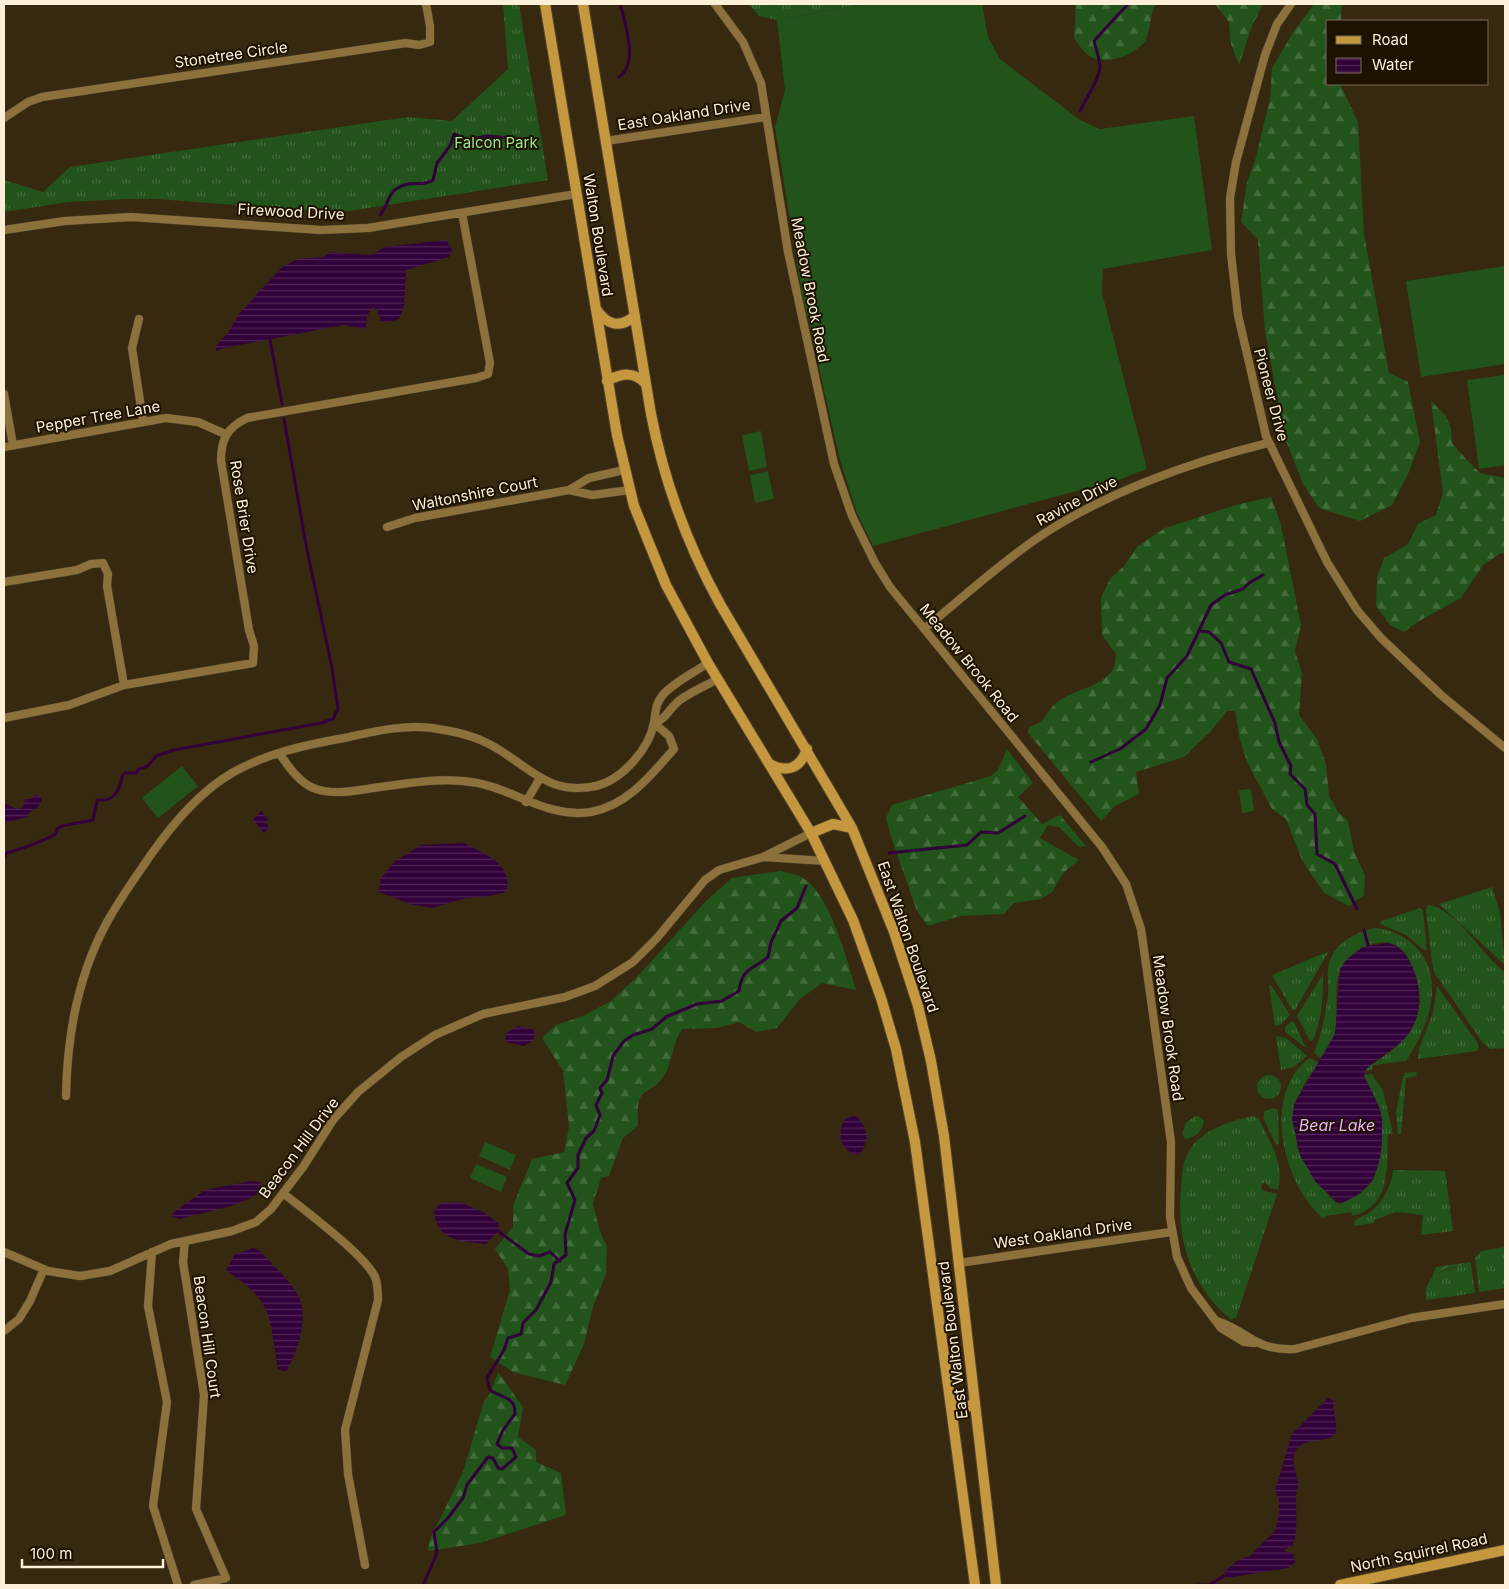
<svg xmlns="http://www.w3.org/2000/svg" width="1509" height="1589" viewBox="0 0 1509 1589" font-family="Inter,sans-serif">
<defs>
<pattern id="grass-tufts" width="24" height="20" patternUnits="userSpaceOnUse" patternTransform="scale(1.25)"><rect width="24" height="20" fill="#21531a"/><path d="M3 7l-1-3M5 7V3M7 7l1-3M15 17l-1-3M17 17v-4M19 17l1-3" fill="none" stroke="#426c3b"/></pattern>
<pattern id="forest-firs" width="22" height="20" patternUnits="userSpaceOnUse" patternTransform="scale(1.25)"><rect width="22" height="20" fill="#21531a"/><path d="M5 1l3.5 6h-7zM16 11l3.5 6h-7z" fill="#426c3b"/></pattern>
<pattern id="garden-furrows" width="10" height="10" patternUnits="userSpaceOnUse" patternTransform="scale(1.25)"><rect width="10" height="10" fill="#21531a"/><path d="M-1 1l2-2M0 10L10 0M9 11l2-2" fill="none" stroke="#426c3b"/></pattern>
<pattern id="water-rules" width="6" height="5" patternUnits="userSpaceOnUse" patternTransform="scale(1.25)"><rect width="6" height="5" fill="#32003a"/><path d="M0 2.5h6" fill="none" stroke="#512656"/></pattern>
</defs>
<rect width="100%" height="100%" fill="#362910"/>
<!-- grass -->
<path fill="url(#grass-tufts)" d="M503,4H519L548,180L349,211L300,210L157,199H126L67,202L4,212V180L43,192L70,167L408,117L452,121L508,69Z
M749,4H864L777,20L759,16Z
M1492,887L1500,912L1505,965L1439,904Z
M1428,905C1457,908 1482,956 1505,972V1048L1490,1049L1483,1043L1435,974L1432,963L1426,909Z
M1420,908L1423,910L1427,950L1425,951L1406,935L1380,924L1381,921Z
M1374,928C1387,929 1399,933 1410,942C1449,972 1429,1027 1406,1061L1374,1065L1371,1070L1366,1071C1369,1065 1374,1063 1380,1059C1399,1046 1414,1032 1419,1009C1423,993 1413,955 1397,946C1381,936 1356,948 1346,961C1330,979 1340,1010 1335,1032C1333,1041 1326,1051 1320,1058L1314,1053C1321,1035 1325,1016 1328,996C1329,987 1327,978 1328,969C1331,944 1354,933 1374,928Z
M1329,951L1295,1010H1292L1272,975Z
M1323,974C1323,995 1322,1021 1313,1040L1310,1041L1297,1016Z
M1269,985H1271L1290,1015L1280,1025L1275,1026Z
M1437,986L1477,1042L1479,1047L1477,1051L1418,1059L1419,1048L1433,1013Z
M1292,1021L1294,1022L1306,1048L1285,1032V1027Z
M1276,1036L1286,1038L1307,1056L1294,1067L1281,1070Z
M1310,1058L1319,1063L1306,1081L1294,1104L1297,1148L1315,1181L1336,1203L1360,1194L1368,1186L1374,1179L1382,1146L1380,1108L1364,1075L1372,1074L1383,1091L1393,1134H1388C1386,1167 1393,1206 1352,1216L1351,1212L1326,1216L1324,1219C1283,1186 1260,1093 1310,1058Z
M1416,1072L1417,1076L1406,1078L1401,1134H1398L1396,1112L1403,1077L1405,1073Z
M1257 1087a12 12 0 1 1 24 0a12 12 0 1 1-24 0Z
M1274,1108L1278,1110L1279,1143L1276,1145L1263,1117L1265,1111Z
M1195,1116H1199L1204,1121C1202,1132 1195,1138 1185,1139L1182,1134L1186,1123Z
M1254,1116L1259,1119C1270,1143 1285,1163 1278,1190L1270,1188L1265,1182L1261,1185L1262,1190L1277,1194L1236,1318H1233L1232,1320C1191,1288 1176,1239 1181,1188C1182,1173 1183,1157 1193,1145C1206,1129 1235,1119 1254,1116Z
M1393,1170L1445,1171L1453,1231L1421,1235L1423,1215L1396,1212L1374,1220V1223L1353,1226L1355,1221C1359,1217 1364,1216 1369,1213C1382,1203 1392,1186 1393,1170Z
M1505,1247V1288L1479,1292L1475,1258L1481,1251Z
M1471,1265L1475,1293L1426,1300C1422,1272 1449,1268 1471,1265Z"/>
<!-- forest -->
<path fill="url(#forest-firs)" d="M1076,4H1156C1149,15 1151,31 1145,41C1134,56 1105,66 1089,56C1083,52 1078,43 1074,38Z
M1215,4H1263L1252,26L1239,65L1231,44L1229,22Z
M1314,4H1342L1341,21H1328V84H1340L1358,122L1364,234L1389,373L1408,382L1420,442L1409,472L1392,505L1360,521L1319,508L1303,484L1285,438L1265,332L1258,240L1241,222L1247,182L1255,161L1270,99L1272,68L1292,34Z
M1431,401L1445,415L1451,428L1452,443L1465,458L1480,473L1505,478V554L1501,553L1483,565L1461,598L1419,621L1404,632L1390,625L1376,606L1377,577L1384,558L1408,544L1418,524L1436,515L1443,493Z
M1271,497L1281,525L1301,625L1295,651L1302,673L1299,715L1317,739L1326,764L1329,796L1338,812L1348,821L1354,852L1365,875L1364,895L1349,906L1324,893L1302,860L1286,819L1272,809L1248,764L1240,740L1235,711H1227L1211,731L1184,757L1136,772L1139,794L1115,806L1101,821L1028,733L1029,727C1046,722 1043,716 1054,705C1070,690 1097,689 1111,672C1115,668 1115,660 1116,654L1102,635L1101,598L1110,579L1124,566L1138,546L1165,528L1236,505Z
M1007,749L1033,783L1018,797L1042,824L1060,815L1086,846L1079,847L1059,827L1048,825L1040,838L1079,860L1064,872L1052,892L1041,899L1014,903L1004,914L960,916L928,926L917,911L891,837L886,818L892,805L991,776L998,770Z
M780,871C787,873 797,874 803,878C830,894 847,960 856,990L822,983L800,999L777,1028L756,1032L739,1022L717,1028L682,1029C673,1042 673,1058 666,1072C651,1101 635,1078 638,1126L623,1138L609,1176L601,1178L593,1203L599,1229L607,1247L606,1274L593,1307L584,1344L565,1385L513,1372L490,1357L510,1290L508,1269L495,1249L513,1227V1206L532,1159L564,1152L569,1127L563,1071L542,1038L556,1025L581,1017L611,1001L639,975L706,901L732,878Z
M498,1372L523,1407L518,1437L536,1450V1462L561,1473L566,1515L480,1543L428,1551L429,1541L463,1472L484,1401L490,1394Z"/>
<!-- garden -->
<path fill="url(#garden-furrows)" d="M1471,1262V1265C1459,1267 1441,1266 1434,1278L1432,1277L1436,1267Z"/>
<!-- pitch -->
<path fill="#21531a" d="M864,4H982L988,37L1000,59L1080,120L1100,129L1194,116L1212,250L1103,269L1102,293L1147,469L1121,479L873,546L857,513L840,460L802,293L775,127L785,90L777,20Z
M1505,266V364L1421,377L1406,281Z
M1505,375V465L1479,469L1467,380Z
M761,431L767,467L749,471L742,435Z
M768,471L774,499L755,503L750,475Z
M182,766L198,786L158,818L142,798Z
M1251,789L1254,811L1242,813L1239,790Z
M485,1142L516,1155L510,1170L479,1156Z
M476,1164L507,1177L501,1192L470,1178Z"/>
<!-- water -->
<path fill="url(#water-rules)" d="M446,240L452,250L449,257L406,270L404,306L399,319L389,322L381,321L377,310L373,307L367,315L366,329L343,325L224,348L216,351V346L228,333L239,314L281,268L297,259L324,257L328,252L371,255L385,247Z
M34,795H38L42,799L38,807L29,813L28,817L7,822L4,826V803L17,809L23,807L25,799H31Z
M261,811L268,819L265,822L270,828L264,833L253,820Z
M464,843C485,854 514,865 506,892L491,896L466,898L432,908L410,904L379,892L381,878L395,861L421,845Z
M1387,943C1401,945 1408,957 1413,969C1424,994 1421,1026 1399,1044C1388,1053 1376,1060 1365,1070L1364,1077C1369,1087 1375,1097 1379,1108C1383,1116 1382,1126 1382,1134C1381,1170 1374,1191 1339,1204L1315,1181L1300,1155L1292,1119L1294,1104L1335,1034L1340,969L1347,959L1363,947Z
M518,1026L533,1029L535,1035L532,1041L524,1046L505,1042L506,1033Z
M854,1115C869,1126 870,1141 859,1155C840,1153 837,1133 844,1120Z
M251,1181L260,1182L263,1187C254,1205 199,1213 180,1219L172,1217L174,1212L205,1190Z
M460,1202L485,1213L499,1224L498,1231L486,1244C460,1241 436,1241 434,1210L441,1203Z
M253,1248L260,1251C272,1265 289,1279 298,1295C310,1317 297,1352 286,1372L278,1369C269,1318 275,1301 226,1271L234,1255Z
M1329,1397L1335,1403L1333,1406C1334,1414 1337,1423 1336,1430C1334,1448 1298,1432 1294,1456C1292,1465 1297,1474 1298,1483C1298,1488 1296,1493 1296,1498C1296,1514 1298,1529 1293,1545L1283,1551L1293,1553L1295,1562L1288,1568L1227,1578L1224,1572L1238,1560L1250,1556L1275,1531L1279,1514V1499L1275,1491L1292,1434Z"/>
<g fill="none" stroke-linecap="round" stroke-linejoin="round">
<!-- stream -->
<path stroke="#32003a" stroke-width="3" d="M619,77C639,64 625,22 620,4
M1080,111C1086,98 1098,82 1100,68C1100,60 1096,49 1094,41L1128,4
M380,215C388,206 388,194 396,189C411,178 423,188 433,180L437,163L450,146L454,134L468,140L487,136L510,138
M270,339L282,404
M1200,631L1209,632L1221,643L1229,662L1251,669L1275,723L1279,742L1291,766L1290,774L1305,789L1307,805L1315,814L1317,854L1335,864L1357,909
M1091,762L1120,749L1146,729L1160,705L1167,678L1187,656L1211,605L1225,595L1243,589L1249,583L1263,575
M889,853L967,845L981,832L998,833L1025,816
M4,857L7,853C23,848 40,843 56,834L57,829L62,826L93,820L97,800C100,799 103,801 105,800C117,798 121,785 122,776L125,773H136L139,769L148,766L156,756L174,750L321,723L333,719L338,709L332,668L307,550L284,419
M1364,930L1368,945
M498,1231L529,1254L539,1256L550,1252L560,1261
M423,1585L437,1553L434,1532L448,1518L463,1498L467,1485L488,1457L493,1458L498,1468L502,1469L516,1457L512,1448H502L497,1444L503,1430L515,1414C516,1397 502,1398 490,1390L487,1378L504,1350L508,1338L521,1334L523,1323L536,1310L551,1282L554,1264L566,1255L565,1234L575,1200L567,1183L578,1168V1155L586,1138L594,1131L600,1115L596,1105L602,1093L600,1088L607,1080L613,1056L624,1041L633,1035L652,1029L666,1017L678,1012L697,1004L722,1001L739,991C742,967 753,970 768,957L771,942L781,921L797,908L806,886
M1197,1585H1209L1224,1576"/>
<defs>
<path id="street" d="M715,4L743,42L761,83L788,252L834,464L852,516L875,563L890,587L1102,847L1126,884L1141,929L1171,1142L1170,1217L1177,1257L1191,1288L1221,1328L1244,1342L1254,1343
M1291,4L1277,24L1265,55L1236,162L1230,198L1231,254L1238,315L1266,436L1327,562L1357,610L1381,638L1441,695L1505,748
M4,118L28,102L42,97L406,43L419,45L430,42V26L426,4
M606,141L766,117
M4,230L65,221L131,217L321,230L368,228L576,194
M139,319L132,348L143,421
M4,394L13,445
M4,447L166,418L198,422L225,434
M569,490L592,495L630,490
M387,527L415,518L569,490L589,478L624,470
M4,582L77,570L91,564L103,563L108,574L107,586L124,685
M924,629C961,599 997,566 1036,539C1102,494 1190,462 1268,443
M4,718L69,705L124,685L253,663L254,646L249,630L221,461C221,439 227,428 247,418L476,378L488,374L490,363L462,213
M654,723C668,718 669,708 680,700C691,692 705,686 718,679
M279,753C288,766 300,784 316,789C334,795 354,791 373,788C405,784 438,777 471,782C512,787 546,819 591,812C628,805 651,775 674,749L669,736L654,723
M526,802L540,778
M763,857L825,861
M66,1096C67,1038 78,976 106,924C119,900 135,878 150,856C171,826 199,792 232,773C267,753 305,745 344,738C372,732 403,724 432,728C451,731 469,734 487,743C526,762 546,797 596,786C622,780 650,748 654,722C656,712 655,705 662,696C671,684 695,672 708,663
M283,1193C304,1210 365,1255 375,1277C378,1284 378,1293 378,1300L345,1430L348,1474L365,1565
M185,1241L183,1262L204,1395L196,1509L226,1578L194,1585
M4,1252L48,1271L80,1276L110,1271L171,1244L232,1231L256,1222L271,1209L303,1167L333,1120L358,1092L401,1057L435,1035L483,1014L565,997L595,986L633,962L657,938L705,880L719,870L763,857L811,833
M152,1252L148,1306L167,1402L153,1506L178,1585
M959,1263L1171,1232
M1217,1321C1250,1332 1254,1351 1295,1349L1411,1318L1505,1304
M4,1331L19,1319L30,1301L44,1269"/>
<path id="secondary" d="M545,4L617,435L634,506L666,585L708,663L811,833L853,920L881,998L896,1049L915,1142L975,1585
M583,4L651,414C664,481 687,544 720,604L852,828L894,932L918,1006L931,1061L944,1136L996,1585
M596,309C607,325 619,329 635,316
M607,381C622,373 634,371 646,384
M770,764C788,774 801,767 807,749
M811,833L833,824L852,828
M950,1399L956,1407L963,1409L975,1403
M1340,1585L1505,1550"/>
</defs>
<!-- street casing -->
<use href="#street" stroke="#52452c" stroke-width="9"/>
<!-- secondary casing -->
<use href="#secondary" stroke="#52452c" stroke-width="12"/>
<!-- street -->
<use href="#street" stroke="#8d713d" stroke-width="8"/>
<!-- secondary -->
<use href="#secondary" stroke="#c5973f" stroke-width="10"/>
</g>
<g text-anchor="middle" stroke-width="4" stroke-linejoin="round" paint-order="stroke">
<!-- street labels -->
<g font-size="15" fill="#fdf0d9" stroke="#1d1100">
<text transform="translate(231 55) rotate(-8)" y="5">Stonetree Circle</text>
<text transform="translate(684 115) rotate(-9)" y="5">East Oakland Drive</text>
<text transform="translate(291 212) rotate(3)" y="5">Firewood Drive</text>
<text transform="translate(598 235) rotate(81)" y="5">Walton Boulevard</text>
<text transform="translate(810 290) rotate(79)" y="5">Meadow Brook Road</text>
<text transform="translate(1271 395) rotate(75)" y="5">Pioneer Drive</text>
<text transform="translate(98 417) rotate(-10)" y="5">Pepper Tree Lane</text>
<text transform="translate(475 494) rotate(-11)" y="5">Waltonshire Court</text>
<text transform="translate(1077 501) rotate(-28)" y="5">Ravine Drive</text>
<text transform="translate(244 517) rotate(81)" y="5">Rose Brier Drive</text>
<text transform="translate(969 663) rotate(51)" y="5">Meadow Brook Road</text>
<text transform="translate(908 937) rotate(71)" y="5">East Walton Boulevard</text>
<text transform="translate(1168 1028) rotate(82)" y="5">Meadow Brook Road</text>
<text transform="translate(299 1148) rotate(-53)" y="5">Beacon Hill Drive</text>
<text transform="translate(1063 1234) rotate(-8)" y="5">West Oakland Drive</text>
<text transform="translate(207 1337) rotate(82)" y="5">Beacon Hill Court</text>
<text transform="translate(953 1340) rotate(-97)" y="5">East Walton Boulevard</text>
<text transform="translate(1419 1553) rotate(-12)" y="5">North Squirrel Road</text>
</g>
<!-- park labels -->
<g font-size="15" fill="#9be98f" stroke="#1d1100">
<text x="496" y="148">Falcon Park</text>
</g>
<!-- water labels -->
<g font-size="16" font-style="italic" fill="#eaaff5" stroke="#1d1100">
<text x="1337" y="1131">Bear Lake</text>
</g>
</g>
<!-- border -->
<rect width="1509" height="1589" fill="none" stroke="#fdf0d9" stroke-width="10"/>
<!-- legend -->
<rect x="1326" y="20" width="162" height="65" fill="#1d1100" stroke="#776a57"/>
<rect x="1336" y="36" width="25" height="8" fill="#c5973f" stroke="#776a57"/>
<text x="1372" y="45" font-size="15" fill="#fdf0d9">Road</text>
<rect x="1336" y="58" width="25" height="15" fill="url(#water-rules)" stroke="#776a57"/>
<text x="1372" y="70" font-size="15" fill="#fdf0d9">Water</text>
<!-- scale -->
<path d="M22 1559v8h141v-8" fill="none" stroke="#fdf0d9" stroke-width="2.5"/>
<text x="30" y="1559" font-size="15" fill="#fdf0d9" stroke="#1d1100" stroke-width="4" paint-order="stroke">100 m</text>
</svg>
